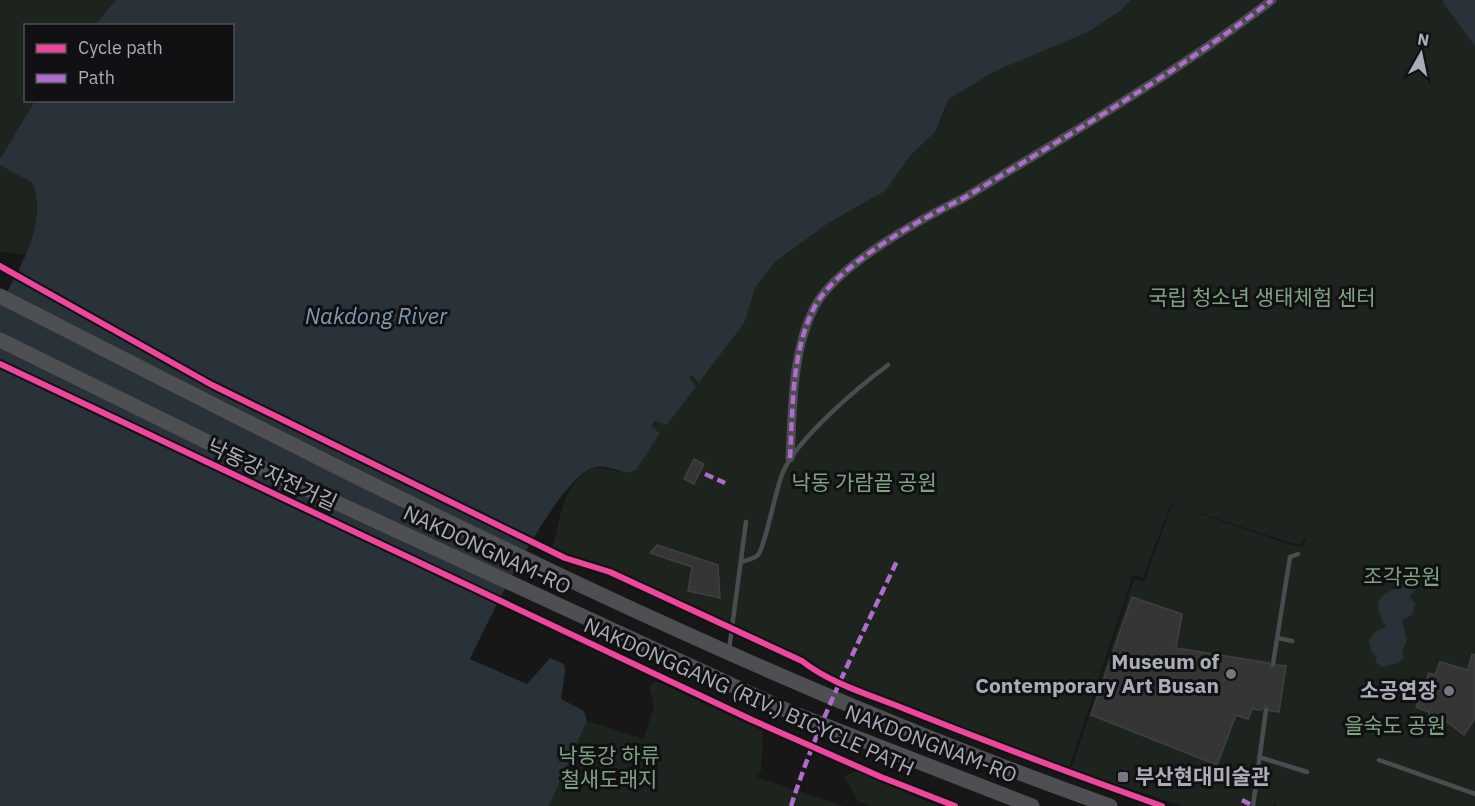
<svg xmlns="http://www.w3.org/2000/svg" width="1475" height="806" viewBox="0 0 1475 806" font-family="'IBM Plex Sans','Noto Sans KR',sans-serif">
<rect width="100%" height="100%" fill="#171717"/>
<!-- green -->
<path fill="#1d241e" d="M0,0H116L95,25L26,26V100L35,101L0,159Z
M1131,0H1475V806H1275L1276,800L1273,806H1182L1071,769L1134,579L1144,582L1172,504L1288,544L1303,547L1306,539H1309L1305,538L1301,545L1290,543L1063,467L1171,503L1143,578L1133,575L1069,768L1031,764L807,671L798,664L604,574L549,555C564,521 556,488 594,467L628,473L636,470L660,433L651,426L655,421L667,425L696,387L689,377L692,374L700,383L743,323L756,286L775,262L827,224L874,198L892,182L911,155L928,139L941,121L949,99L995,70L1088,32L1120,11Z
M0,165C9,169 28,174 33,183C43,200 36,241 24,255L0,251Z
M656,681L763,731L761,771L757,777L844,806H549L587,721L644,739L654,706L649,687Z
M856,771L938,806H871L858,801L844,776Z"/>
<!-- water -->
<path fill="#2a3239" d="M116,0H1131L1120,11L1088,32L995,71L949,99L935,132L911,155L885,191L827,224L775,262L756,286L744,323L699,383L692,375L689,377L696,387L667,425L655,421L651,426L660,433L636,470L628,473C617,470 603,464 592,468C555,482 488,621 470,659L527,684L550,658L564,664L565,672L561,699L584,711L587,721L549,806H0V306C19,267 48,227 33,183L0,165V159L35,101L232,100V26L95,25Z
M1443,0H1475V46L1444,4Z
M1409,571L1417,574C1420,585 1414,589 1410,597L1415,604L1412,614L1402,621L1407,640L1402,651L1404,657L1398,663L1382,667L1375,661L1377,657L1372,653L1369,640L1375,632L1386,627C1373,604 1375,597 1399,587L1403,575Z"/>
<!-- building -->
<path fill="#353536" stroke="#3f4043" stroke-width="1.5" d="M694,459L704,464L694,484L684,479Z
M657,545L718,565L720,598L688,591L692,567L650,553Z
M1132,597L1182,614L1176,648L1269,663L1272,668L1277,665L1286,666L1279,712L1270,711L1266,706L1261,710L1252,709L1248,719L1236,715L1217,765L1091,715Z
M1472,654L1475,655V718L1464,735L1447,722L1429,717V712L1416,707L1429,673L1435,675L1440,662L1468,670Z"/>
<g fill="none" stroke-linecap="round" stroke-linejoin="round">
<!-- lane -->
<path stroke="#4b4c50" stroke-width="4.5" d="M741,562C747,560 754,559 758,555C766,545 775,490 783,472C798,438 857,388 888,365
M1278,638L1292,641
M729,650L746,522
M1273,664L1290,557L1298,554
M1259,757L1307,772
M1379,760L1475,794
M1253,806L1266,710"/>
<!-- street -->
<path stroke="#4b4c50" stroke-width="9" d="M790,458C793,408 791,354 814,308C835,266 922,218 964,198C1068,135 1175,74 1272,0"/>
<!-- primary -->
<path stroke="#4d4f52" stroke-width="15" d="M0,296C363,481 726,670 1110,806
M0,340L244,460L790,712L1032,806"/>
<!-- quiet -->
<path stroke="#b06ccc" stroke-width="4.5" stroke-dasharray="9 4.5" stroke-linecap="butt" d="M790,458C793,408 791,354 814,308C835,266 922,218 964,198C1068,135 1175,74 1272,0
M705,474L725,483
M1242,800L1253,806
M791,806C818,722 859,641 897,561"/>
<defs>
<path id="cycleway" d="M0,266L212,385L565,558L610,572L802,661C831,684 871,695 905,709C990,743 1075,775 1162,806
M0,364L752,720L881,777L955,806"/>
</defs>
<!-- cycleway casing -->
<use href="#cycleway" stroke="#111113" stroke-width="10"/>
<!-- cycleway -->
<use href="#cycleway" stroke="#ed469a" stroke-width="6"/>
</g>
<!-- markers -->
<g fill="#757880" stroke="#111113" stroke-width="2">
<circle cx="1231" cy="674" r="6"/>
<circle cx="1449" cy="691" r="6"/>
<rect x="1117" y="771" width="12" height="12" rx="3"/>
</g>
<g text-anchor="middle" stroke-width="6" stroke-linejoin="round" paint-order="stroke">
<!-- park labels -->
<g font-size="21" fill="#7fa381" stroke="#111113">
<text x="1262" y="305">국립 청소년 생태체험 센터</text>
<text x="864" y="490">낙동 가람끝 공원</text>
<text x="1402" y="584">조각공원</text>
<text x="1395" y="733">을숙도 공원</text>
<text x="609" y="763">낙동강 하류<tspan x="609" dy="24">철새도래지</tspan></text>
</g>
<!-- street labels -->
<g font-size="21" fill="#a8adb8" stroke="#111113">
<text transform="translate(272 475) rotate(25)" y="7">낙동강 자전거길</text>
<text transform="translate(487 550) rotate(25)" y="7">NAKDONGNAM-RO</text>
<text transform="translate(749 697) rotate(24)" y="7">NAKDONGGANG (RIV.) BICYCLE PATH</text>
<text transform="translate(931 744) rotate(21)" y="7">NAKDONGNAM-RO</text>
</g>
<!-- poi labels -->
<g font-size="21" font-weight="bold" fill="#a8adb8" stroke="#111113" text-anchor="end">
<text x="1219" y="669">Museum of<tspan x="1219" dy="24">Contemporary Art Busan</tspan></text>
<text x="1437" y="698">소공연장</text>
<text x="1135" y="784" text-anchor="start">부산현대미술관</text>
</g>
<!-- water labels -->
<g font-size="22" font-style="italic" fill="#7f9bb3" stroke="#111113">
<text x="376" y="324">Nakdong River</text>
</g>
</g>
<!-- legend -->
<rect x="24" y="24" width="210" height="78" fill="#111113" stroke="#4d4f55" stroke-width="1.5"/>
<rect x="36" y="44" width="30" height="9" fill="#ed469a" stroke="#4d4f55" stroke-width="1.5"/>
<text x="78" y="54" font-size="18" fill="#a8adb8">Cycle path</text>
<rect x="36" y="74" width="30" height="9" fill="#b06ccc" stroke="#4d4f55" stroke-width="1.5"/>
<text x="78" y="84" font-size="18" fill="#a8adb8">Path</text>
<!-- north arrow -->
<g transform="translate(1421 54) rotate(9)" stroke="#111113" stroke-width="4.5" paint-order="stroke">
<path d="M0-4.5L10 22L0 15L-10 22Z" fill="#a8adb8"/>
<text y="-9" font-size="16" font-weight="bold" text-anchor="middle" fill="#a8adb8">N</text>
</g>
</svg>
